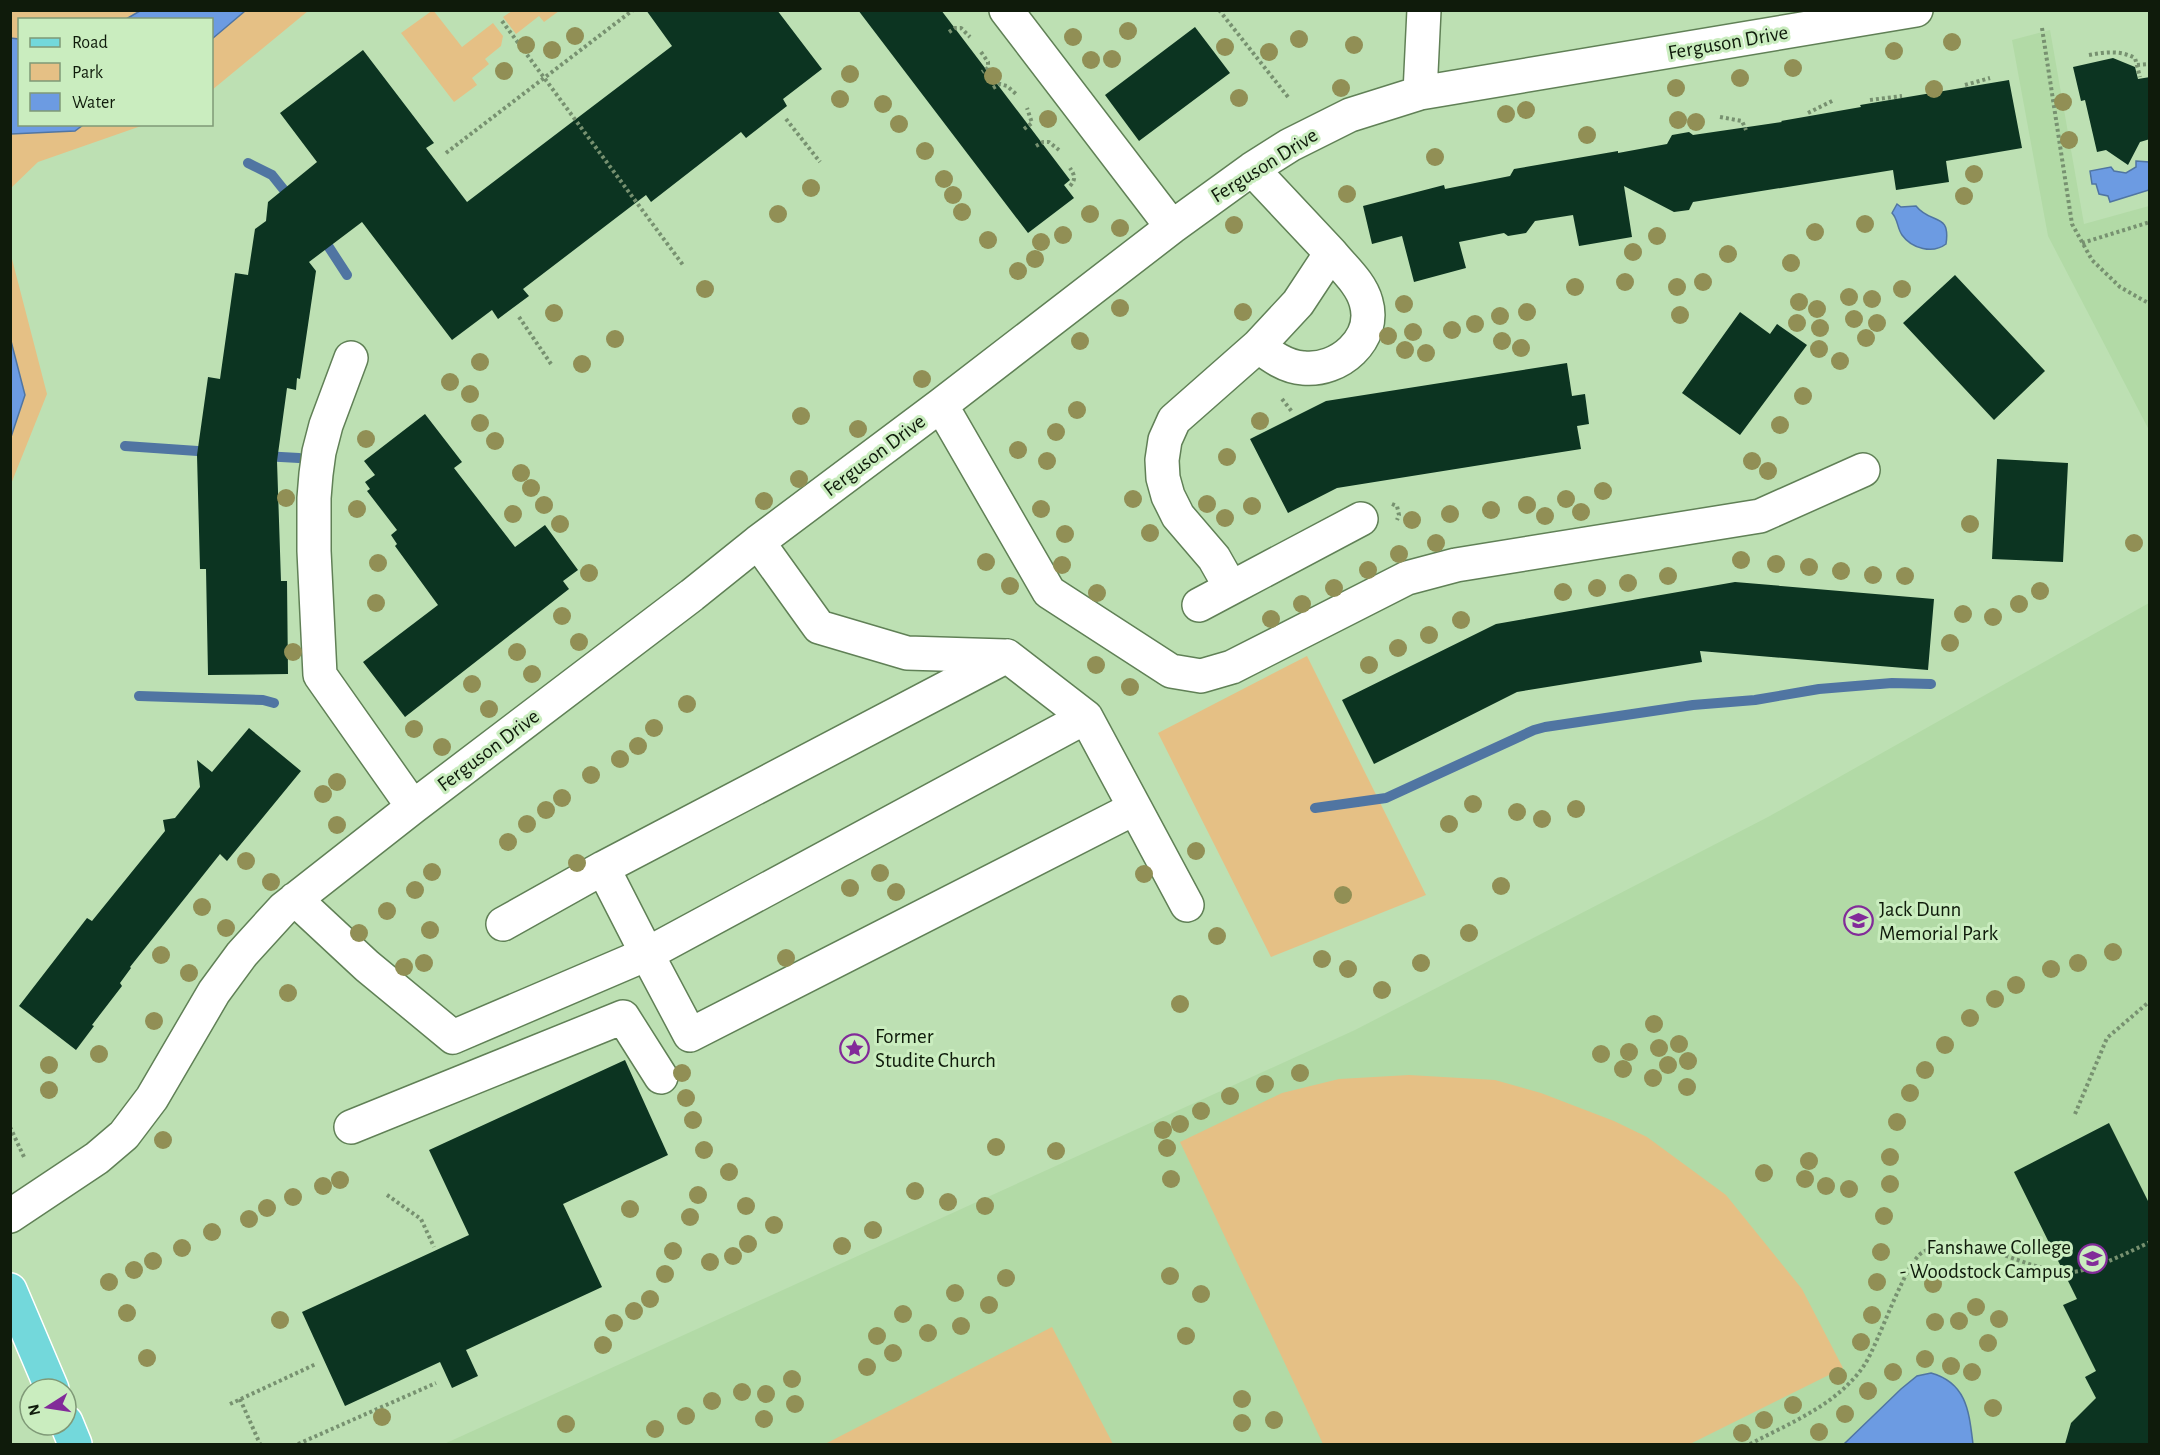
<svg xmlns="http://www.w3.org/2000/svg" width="2160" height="1455" viewBox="0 0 2160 1455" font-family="'Alegreya Sans',sans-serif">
<rect width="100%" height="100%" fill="#bde0b3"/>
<!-- built -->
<path fill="#b2daa6" d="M2050,30L2084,224L2149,206V430L2048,236L2012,40Z
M2149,603V1444H444L1355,1030L1768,817Z"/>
<!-- green -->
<path fill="#e5c085" d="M433,10L462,47L493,23L503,36L501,46L485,59L489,64L472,78L477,85L454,102L401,33Z
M11,11H308L212,90V20H20V124L144,125L38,162L11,188Z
M512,11V10L559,11L544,22L539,16L516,34L503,17Z
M10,243L12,259L47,394L11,484Z
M1307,656L1426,895L1271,957L1158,733Z
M1409,1075L1495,1080L1541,1093L1614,1121L1647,1137L1726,1195L1802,1289L1843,1368L1690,1444H1323L1180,1142L1282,1093L1339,1079Z
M1052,1327L1113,1444H825Z"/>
<!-- water -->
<path fill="#6c9be2" stroke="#5075a2" stroke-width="1.5" d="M140,11V10L245,11L212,39V20L126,19Z
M10,38L19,39L20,124L83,125L75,131L11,134Z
M2136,161L2149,162V190L2110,202L2108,196L2099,194L2096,184H2092L2090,171L2111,167L2114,171L2126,173L2136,167Z
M1897,204L1901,207L1916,206C1931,225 1951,212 1946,244C1933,254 1912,249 1902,235C1897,228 1898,219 1892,213Z
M11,341L25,395L11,437H10Z
M1931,1373C1967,1383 1969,1412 1973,1444H1844L1901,1389L1917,1376Z"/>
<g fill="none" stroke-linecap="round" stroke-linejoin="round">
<!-- stream -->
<path stroke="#5075a2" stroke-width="10" d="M248,163L272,175L292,200
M321,235L347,275
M125,446L212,452
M263,456L299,458
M139,696L263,700L274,703
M1315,808L1386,798L1534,730L1545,727L1693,705L1755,700L1819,689L1892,683L1931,684"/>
</g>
<!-- building -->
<path fill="#0c3421" d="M646,10H777L822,69L783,99L787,106L746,138L741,132L651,202L646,195L523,289L529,296L498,319L492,310L452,340L362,222L309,262L316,271L300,379L297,378L296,390L287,388L277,461L281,581H287L288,674L208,675L206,569H200L197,455L208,377L220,379L235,273L248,275L255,229L266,221L268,202L317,162L280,113L363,50L434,143L426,148L467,202L672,46Z
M858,10H941L1070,180L1064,185L1074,198L1028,233Z
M1195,27L1230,73L1139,141L1105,95Z
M2113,58L2135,67L2138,79L2150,77V139L2140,142L2128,165L2106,150L2097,152L2085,100L2081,101L2073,67Z
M2009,80L2022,148L1946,161L1949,182L1896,190L1893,170L1693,202L1689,210L1674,212L1624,186L1632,237L1579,246L1573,215L1535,221L1526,233L1508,236L1504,233L1459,242L1466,268L1414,282L1402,236L1372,244L1363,206L1444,185L1445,189L1510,176L1514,169L1618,151V153L1667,144L1672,135L1689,132L1693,135L1782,122L1781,121L1861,107L1860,105Z
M1955,275L2045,371L1994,420L1903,323Z
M1740,312L1770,334L1777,324L1807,345L1740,435L1682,393Z
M1567,363L1572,396L1585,394L1589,424L1577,426L1581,449L1337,488L1288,513L1250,439L1326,401Z
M425,414L462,462L454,468L515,547L545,525L578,570L563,581L569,589L405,717L363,662L438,605L395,546L397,544L391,535L397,530L367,491L370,489L365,482L375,475L364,461Z
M1997,459L2068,463L2063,562L1992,559Z
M1735,582L1934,599L1928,670L1700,651L1702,662L1517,692L1374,764L1342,700L1496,624Z
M249,728L301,771L227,861L220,854L130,967L131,968L120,983L122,986L92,1025L94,1026L76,1050L19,1006L87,918L92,921L165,831L163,820L175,818L200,787L197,760L212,772Z
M625,1060L668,1155L563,1204L602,1287L466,1350L478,1376L452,1388L440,1362L345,1406L302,1312L469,1235L429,1150Z
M2109,1123L2150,1205V1444H2065L2071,1423L2096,1398L2085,1377L2096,1371L2063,1305L2077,1299L2014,1172Z"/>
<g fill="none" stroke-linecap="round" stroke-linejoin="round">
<defs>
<path id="minor" d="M1006,10L1172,227
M1420,93L1424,10
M1252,169L1331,253L1298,303L1258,346L1174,420L1165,440L1162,460L1163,478L1168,496L1178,516L1214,558L1231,588L1361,519
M1258,346C1271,356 1286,367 1303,368C1339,372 1377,339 1366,302C1361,283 1343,268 1331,253
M351,358L326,425L319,452L316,474L314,498V551L320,675L413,807
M941,405L1049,592L1171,671L1201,676L1232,667L1407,578L1456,565L1760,516L1863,470
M758,542L819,627L907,653L1005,656
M1199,605L1231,588
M1135,808L1187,905
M295,899L367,966L453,1037L647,954L690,1035L1135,808L1086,717L647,954L603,868L1007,656L1086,717
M503,924L603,868
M351,1127L623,1017L661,1077
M10,1216L97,1158L124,1135L152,1098L214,992L242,954L283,909L413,807L692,595L758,542L941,405L1172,227L1252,169L1290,145L1350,115L1420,93L1916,10"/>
<path id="major" d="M10,1290L52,1389
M66,1422L75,1444"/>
</defs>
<!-- minor casing -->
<use href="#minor" stroke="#608056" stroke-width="36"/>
<!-- major casing -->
<use href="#major" stroke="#fff" stroke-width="36"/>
<!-- path -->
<path stroke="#779170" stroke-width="4" stroke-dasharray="3 3" stroke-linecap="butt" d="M1219,10L1288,97
M502,21L683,265
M2042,28L2072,224L2092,260L2120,287L2150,304
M949,32L955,28H961L970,37
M981,52L988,62V68L982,72
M2089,55C2105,52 2120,50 2135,58L2140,77
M2137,65L2150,64
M1965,85L1990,78
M993,88L1000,84L1007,86L1016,94
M1870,100L1902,96
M1808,113L1834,100
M1720,117L1742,121L1746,130
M786,119L820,162
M1024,129L1032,123L1027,108
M1036,146L1043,142H1049L1059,150
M446,153L633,10
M1070,186C1076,179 1075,176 1070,168
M2082,243L2150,222
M519,317L551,364
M1282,399L1293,413
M1392,504L1397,506L1399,515L1397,520
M2075,1114L2107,1038L2150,1001
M10,1127L24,1157
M387,1195L421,1219L434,1247
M240,1399L260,1444
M230,1404L316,1364
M298,1444L436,1383
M1750,1444C1790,1423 1839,1404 1865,1364C1879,1342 1905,1262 1923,1252C1969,1226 2022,1272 2069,1272C2088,1273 2131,1251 2150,1242"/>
<!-- minor -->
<use href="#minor" stroke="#fff" stroke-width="33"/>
<!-- major -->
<use href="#major" stroke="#73d8db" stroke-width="33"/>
</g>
<!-- trees -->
<g fill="#918f55">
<circle cx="1128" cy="31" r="9"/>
<circle cx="575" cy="36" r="9"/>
<circle cx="1073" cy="37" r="9"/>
<circle cx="1299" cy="39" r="9"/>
<circle cx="1952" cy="42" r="9"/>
<circle cx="526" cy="45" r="9"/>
<circle cx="1354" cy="45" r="9"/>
<circle cx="1225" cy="47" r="9"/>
<circle cx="552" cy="50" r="9"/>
<circle cx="1894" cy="51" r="9"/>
<circle cx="1269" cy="52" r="9"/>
<circle cx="1112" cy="59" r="9"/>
<circle cx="1091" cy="60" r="9"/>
<circle cx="1793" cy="68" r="9"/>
<circle cx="504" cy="71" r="9"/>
<circle cx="850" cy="74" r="9"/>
<circle cx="993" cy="76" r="9"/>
<circle cx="1740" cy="78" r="9"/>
<circle cx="1341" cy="88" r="9"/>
<circle cx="1676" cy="88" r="9"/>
<circle cx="1934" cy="89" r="9"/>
<circle cx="1239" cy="98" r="9"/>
<circle cx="840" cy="99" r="9"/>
<circle cx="2063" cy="102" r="9"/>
<circle cx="883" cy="104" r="9"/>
<circle cx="1526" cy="110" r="9"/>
<circle cx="1506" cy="114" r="9"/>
<circle cx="1048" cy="119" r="9"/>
<circle cx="1678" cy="120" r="9"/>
<circle cx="1696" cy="122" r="9"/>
<circle cx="899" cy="124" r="9"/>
<circle cx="1587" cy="135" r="9"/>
<circle cx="2069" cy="140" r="9"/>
<circle cx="925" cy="151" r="9"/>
<circle cx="1435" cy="157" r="9"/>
<circle cx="1974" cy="174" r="9"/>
<circle cx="944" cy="179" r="9"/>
<circle cx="811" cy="188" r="9"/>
<circle cx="1347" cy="194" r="9"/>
<circle cx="953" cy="195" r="9"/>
<circle cx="1964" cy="196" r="9"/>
<circle cx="962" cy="212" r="9"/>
<circle cx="778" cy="214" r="9"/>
<circle cx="1090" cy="214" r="9"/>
<circle cx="1865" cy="224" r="9"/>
<circle cx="1234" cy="225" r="9"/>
<circle cx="1120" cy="228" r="9"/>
<circle cx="1815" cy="232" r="9"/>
<circle cx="1063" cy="235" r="9"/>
<circle cx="1657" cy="236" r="9"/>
<circle cx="988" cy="240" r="9"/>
<circle cx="1041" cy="242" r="9"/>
<circle cx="1633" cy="252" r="9"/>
<circle cx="1728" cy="254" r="9"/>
<circle cx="1035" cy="259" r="9"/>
<circle cx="1791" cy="263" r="9"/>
<circle cx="1018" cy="271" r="9"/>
<circle cx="1625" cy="282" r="9"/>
<circle cx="1703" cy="282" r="9"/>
<circle cx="1575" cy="287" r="9"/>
<circle cx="1677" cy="287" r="9"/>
<circle cx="705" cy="289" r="9"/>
<circle cx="1902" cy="289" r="9"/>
<circle cx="1849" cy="297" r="9"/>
<circle cx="1872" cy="299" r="9"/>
<circle cx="1799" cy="302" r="9"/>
<circle cx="1404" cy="304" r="9"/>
<circle cx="1120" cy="308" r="9"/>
<circle cx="1817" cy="309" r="9"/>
<circle cx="1243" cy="312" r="9"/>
<circle cx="1527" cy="312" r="9"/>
<circle cx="554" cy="313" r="9"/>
<circle cx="1680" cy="315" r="9"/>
<circle cx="1500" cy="316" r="9"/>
<circle cx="1854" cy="319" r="9"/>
<circle cx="1797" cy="323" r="9"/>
<circle cx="1877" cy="323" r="9"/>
<circle cx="1475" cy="324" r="9"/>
<circle cx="1820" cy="328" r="9"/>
<circle cx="1452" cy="330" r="9"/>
<circle cx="1413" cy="332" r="9"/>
<circle cx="1388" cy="336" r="9"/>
<circle cx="1866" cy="338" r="9"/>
<circle cx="615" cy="339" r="9"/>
<circle cx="1080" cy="341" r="9"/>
<circle cx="1502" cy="341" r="9"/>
<circle cx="1521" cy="348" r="9"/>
<circle cx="1819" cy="349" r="9"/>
<circle cx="1405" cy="350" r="9"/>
<circle cx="1426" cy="353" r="9"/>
<circle cx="1840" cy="361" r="9"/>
<circle cx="480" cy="362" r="9"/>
<circle cx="582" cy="364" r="9"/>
<circle cx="922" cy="379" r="9"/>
<circle cx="450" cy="382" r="9"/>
<circle cx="470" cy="394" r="9"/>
<circle cx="1803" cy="396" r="9"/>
<circle cx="1077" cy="410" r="9"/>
<circle cx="801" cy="416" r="9"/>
<circle cx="1260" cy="421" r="9"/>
<circle cx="480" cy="423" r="9"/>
<circle cx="1780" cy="425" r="9"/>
<circle cx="858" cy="429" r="9"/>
<circle cx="1056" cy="432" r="9"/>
<circle cx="366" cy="439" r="9"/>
<circle cx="495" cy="441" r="9"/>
<circle cx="1018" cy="450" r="9"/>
<circle cx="1227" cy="457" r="9"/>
<circle cx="1047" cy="461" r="9"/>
<circle cx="1752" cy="461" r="9"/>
<circle cx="1768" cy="471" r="9"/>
<circle cx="521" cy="473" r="9"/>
<circle cx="799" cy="479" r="9"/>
<circle cx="531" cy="488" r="9"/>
<circle cx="1603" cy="491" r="9"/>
<circle cx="286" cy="498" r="9"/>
<circle cx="1133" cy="499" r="9"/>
<circle cx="1566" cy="499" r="9"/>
<circle cx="764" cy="501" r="9"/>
<circle cx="1207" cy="504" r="9"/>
<circle cx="544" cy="505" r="9"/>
<circle cx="1527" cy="505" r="9"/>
<circle cx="1252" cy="506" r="9"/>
<circle cx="357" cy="509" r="9"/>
<circle cx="1041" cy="509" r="9"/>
<circle cx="1491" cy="510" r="9"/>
<circle cx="1581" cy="512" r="9"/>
<circle cx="513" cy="514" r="9"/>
<circle cx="1450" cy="514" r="9"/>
<circle cx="1545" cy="516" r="9"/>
<circle cx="1225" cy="518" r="9"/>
<circle cx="1412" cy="520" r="9"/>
<circle cx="560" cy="524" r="9"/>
<circle cx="1970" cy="524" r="9"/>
<circle cx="1150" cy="533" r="9"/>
<circle cx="1065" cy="534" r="9"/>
<circle cx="1436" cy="543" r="9"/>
<circle cx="2134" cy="543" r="9"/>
<circle cx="1399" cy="554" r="9"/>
<circle cx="1741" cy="560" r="9"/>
<circle cx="986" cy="562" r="9"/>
<circle cx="378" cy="563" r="9"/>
<circle cx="1776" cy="564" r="9"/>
<circle cx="1062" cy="565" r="9"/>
<circle cx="1809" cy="567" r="9"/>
<circle cx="1368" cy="570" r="9"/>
<circle cx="1841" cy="571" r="9"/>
<circle cx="589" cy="573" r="9"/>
<circle cx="1873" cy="575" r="9"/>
<circle cx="1668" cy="576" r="9"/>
<circle cx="1905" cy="576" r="9"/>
<circle cx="1628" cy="583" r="9"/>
<circle cx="1010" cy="586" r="9"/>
<circle cx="1334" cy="588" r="9"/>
<circle cx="1597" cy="588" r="9"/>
<circle cx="2040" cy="591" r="9"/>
<circle cx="1563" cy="592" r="9"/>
<circle cx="1097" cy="593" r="9"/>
<circle cx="376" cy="603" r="9"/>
<circle cx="1302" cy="604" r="9"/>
<circle cx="2019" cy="604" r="9"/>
<circle cx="1963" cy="614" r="9"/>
<circle cx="562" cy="616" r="9"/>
<circle cx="1993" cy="617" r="9"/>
<circle cx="1271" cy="619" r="9"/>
<circle cx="1461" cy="620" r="9"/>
<circle cx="1429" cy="635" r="9"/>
<circle cx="579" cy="642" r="9"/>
<circle cx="1950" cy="643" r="9"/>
<circle cx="1398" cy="648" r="9"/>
<circle cx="293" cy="652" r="9"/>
<circle cx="517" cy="652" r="9"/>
<circle cx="1096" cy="665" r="9"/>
<circle cx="1369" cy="665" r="9"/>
<circle cx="532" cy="674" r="9"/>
<circle cx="472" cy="684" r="9"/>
<circle cx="1130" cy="687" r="9"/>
<circle cx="687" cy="704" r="9"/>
<circle cx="489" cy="709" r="9"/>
<circle cx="654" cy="728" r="9"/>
<circle cx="414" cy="729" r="9"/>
<circle cx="638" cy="746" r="9"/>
<circle cx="442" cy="747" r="9"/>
<circle cx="620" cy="759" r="9"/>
<circle cx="591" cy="775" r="9"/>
<circle cx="337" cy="782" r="9"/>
<circle cx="323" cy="794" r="9"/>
<circle cx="562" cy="798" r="9"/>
<circle cx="1473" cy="804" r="9"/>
<circle cx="1576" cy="809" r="9"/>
<circle cx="546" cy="810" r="9"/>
<circle cx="1517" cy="812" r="9"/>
<circle cx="1542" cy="819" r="9"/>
<circle cx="527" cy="824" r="9"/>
<circle cx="1449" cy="824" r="9"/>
<circle cx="337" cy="825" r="9"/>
<circle cx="508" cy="842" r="9"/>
<circle cx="1196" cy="851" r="9"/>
<circle cx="246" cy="861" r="9"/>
<circle cx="577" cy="863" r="9"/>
<circle cx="432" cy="872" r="9"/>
<circle cx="880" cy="873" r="9"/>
<circle cx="1144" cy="874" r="9"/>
<circle cx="271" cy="882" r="9"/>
<circle cx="1501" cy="886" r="9"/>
<circle cx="850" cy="888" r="9"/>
<circle cx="415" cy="890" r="9"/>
<circle cx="896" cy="892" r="9"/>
<circle cx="1343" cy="895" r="9"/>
<circle cx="202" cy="907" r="9"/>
<circle cx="387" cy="911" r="9"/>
<circle cx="226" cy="928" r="9"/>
<circle cx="430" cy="930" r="9"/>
<circle cx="359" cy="933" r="9"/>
<circle cx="1469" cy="933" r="9"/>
<circle cx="1217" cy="936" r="9"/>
<circle cx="2113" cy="952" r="9"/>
<circle cx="161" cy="955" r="9"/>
<circle cx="786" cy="958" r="9"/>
<circle cx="1322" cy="959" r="9"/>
<circle cx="424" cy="963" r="9"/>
<circle cx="1421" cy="963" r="9"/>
<circle cx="2078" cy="963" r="9"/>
<circle cx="404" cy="967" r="9"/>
<circle cx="1348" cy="969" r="9"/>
<circle cx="2051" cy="969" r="9"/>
<circle cx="189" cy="973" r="9"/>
<circle cx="2016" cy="985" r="9"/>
<circle cx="1382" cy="990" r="9"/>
<circle cx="288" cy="993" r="9"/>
<circle cx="1995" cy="999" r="9"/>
<circle cx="1180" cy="1004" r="9"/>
<circle cx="1970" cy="1018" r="9"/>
<circle cx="154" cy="1021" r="9"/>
<circle cx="1654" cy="1024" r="9"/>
<circle cx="1679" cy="1044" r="9"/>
<circle cx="1945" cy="1045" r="9"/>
<circle cx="1659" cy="1048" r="9"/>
<circle cx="1629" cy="1052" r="9"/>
<circle cx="99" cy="1054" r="9"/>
<circle cx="1601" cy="1054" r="9"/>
<circle cx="1688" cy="1061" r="9"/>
<circle cx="49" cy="1065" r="9"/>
<circle cx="1668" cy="1065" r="9"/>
<circle cx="1623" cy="1069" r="9"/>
<circle cx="1925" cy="1070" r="9"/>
<circle cx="682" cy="1073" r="9"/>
<circle cx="1300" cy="1073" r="9"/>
<circle cx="1653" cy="1078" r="9"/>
<circle cx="1265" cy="1084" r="9"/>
<circle cx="1687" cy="1087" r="9"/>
<circle cx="49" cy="1090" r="9"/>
<circle cx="1910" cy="1093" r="9"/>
<circle cx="1230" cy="1096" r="9"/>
<circle cx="686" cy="1098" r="9"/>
<circle cx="1201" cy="1111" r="9"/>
<circle cx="693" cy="1120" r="9"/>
<circle cx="1897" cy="1122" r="9"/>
<circle cx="1180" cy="1124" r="9"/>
<circle cx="1163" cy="1130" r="9"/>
<circle cx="163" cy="1140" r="9"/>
<circle cx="996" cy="1147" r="9"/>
<circle cx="1167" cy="1148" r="9"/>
<circle cx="704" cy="1150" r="9"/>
<circle cx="1056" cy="1151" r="9"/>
<circle cx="1890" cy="1157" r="9"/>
<circle cx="1809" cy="1161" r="9"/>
<circle cx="729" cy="1172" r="9"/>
<circle cx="1764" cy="1173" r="9"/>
<circle cx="1171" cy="1179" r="9"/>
<circle cx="1805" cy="1179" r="9"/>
<circle cx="340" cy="1180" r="9"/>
<circle cx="1890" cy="1184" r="9"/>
<circle cx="323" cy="1186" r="9"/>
<circle cx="1826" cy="1186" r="9"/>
<circle cx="1849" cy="1189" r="9"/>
<circle cx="915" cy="1191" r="9"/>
<circle cx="698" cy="1195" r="9"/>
<circle cx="293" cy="1197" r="9"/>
<circle cx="948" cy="1202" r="9"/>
<circle cx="746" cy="1206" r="9"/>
<circle cx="985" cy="1206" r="9"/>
<circle cx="267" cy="1208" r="9"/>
<circle cx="630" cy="1209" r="9"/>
<circle cx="1884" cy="1216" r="9"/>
<circle cx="690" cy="1217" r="9"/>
<circle cx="249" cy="1219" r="9"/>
<circle cx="774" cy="1225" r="9"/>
<circle cx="873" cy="1230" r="9"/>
<circle cx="212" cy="1232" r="9"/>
<circle cx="748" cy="1244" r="9"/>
<circle cx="842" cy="1246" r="9"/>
<circle cx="182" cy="1248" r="9"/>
<circle cx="673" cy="1251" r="9"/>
<circle cx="1881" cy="1252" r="9"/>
<circle cx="733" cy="1256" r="9"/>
<circle cx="153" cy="1261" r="9"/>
<circle cx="710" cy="1262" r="9"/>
<circle cx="134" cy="1270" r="9"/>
<circle cx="665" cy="1274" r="9"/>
<circle cx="1170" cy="1276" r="9"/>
<circle cx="1006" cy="1278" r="9"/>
<circle cx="109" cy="1282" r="9"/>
<circle cx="1877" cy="1282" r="9"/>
<circle cx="1933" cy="1284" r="9"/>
<circle cx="955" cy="1293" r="9"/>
<circle cx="1201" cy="1294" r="9"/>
<circle cx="650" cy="1299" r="9"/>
<circle cx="989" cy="1305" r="9"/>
<circle cx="1976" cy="1307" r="9"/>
<circle cx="634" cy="1311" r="9"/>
<circle cx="127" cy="1313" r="9"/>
<circle cx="903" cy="1314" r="9"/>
<circle cx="1872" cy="1315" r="9"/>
<circle cx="1999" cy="1319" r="9"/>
<circle cx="280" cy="1320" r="9"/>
<circle cx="1959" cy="1321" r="9"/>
<circle cx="1935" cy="1322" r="9"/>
<circle cx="614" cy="1323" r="9"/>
<circle cx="961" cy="1326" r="9"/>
<circle cx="928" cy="1333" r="9"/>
<circle cx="877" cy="1336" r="9"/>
<circle cx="1186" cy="1336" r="9"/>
<circle cx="1861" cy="1342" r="9"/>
<circle cx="1988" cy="1343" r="9"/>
<circle cx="603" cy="1345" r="9"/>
<circle cx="893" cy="1353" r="9"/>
<circle cx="147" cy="1358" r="9"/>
<circle cx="1925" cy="1359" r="9"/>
<circle cx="1951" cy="1366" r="9"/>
<circle cx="867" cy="1367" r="9"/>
<circle cx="1893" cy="1372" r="9"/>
<circle cx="1972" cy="1372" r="9"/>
<circle cx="1838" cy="1376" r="9"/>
<circle cx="792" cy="1379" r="9"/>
<circle cx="1868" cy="1391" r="9"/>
<circle cx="742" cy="1392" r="9"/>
<circle cx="766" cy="1394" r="9"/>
<circle cx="1242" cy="1399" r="9"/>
<circle cx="712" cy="1401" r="9"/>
<circle cx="795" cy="1404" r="9"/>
<circle cx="1793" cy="1405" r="9"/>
<circle cx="1993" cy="1408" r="9"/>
<circle cx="1845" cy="1414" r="9"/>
<circle cx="686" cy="1416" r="9"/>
<circle cx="382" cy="1417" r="9"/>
<circle cx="764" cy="1419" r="9"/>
<circle cx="1274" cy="1420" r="9"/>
<circle cx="1764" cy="1420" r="9"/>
<circle cx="1242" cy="1423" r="9"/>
<circle cx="566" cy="1424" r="9"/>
<circle cx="655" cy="1429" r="9"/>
<circle cx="1819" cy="1432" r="9"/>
<circle cx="1742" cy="1433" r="9"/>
</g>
<!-- icons -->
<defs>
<symbol id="university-ring" viewBox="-11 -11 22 22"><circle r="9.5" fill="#caedbf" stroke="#822b99" stroke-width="1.5"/><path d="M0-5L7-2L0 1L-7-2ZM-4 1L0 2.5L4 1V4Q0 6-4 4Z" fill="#822b99"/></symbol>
<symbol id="sight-ring" viewBox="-11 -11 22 22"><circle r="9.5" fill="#caedbf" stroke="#822b99" stroke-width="1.5"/><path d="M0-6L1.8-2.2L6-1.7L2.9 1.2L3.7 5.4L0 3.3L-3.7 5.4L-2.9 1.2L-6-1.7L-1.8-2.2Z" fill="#822b99"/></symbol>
</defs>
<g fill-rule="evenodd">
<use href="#university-ring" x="1842" y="904" width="33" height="33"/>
<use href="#sight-ring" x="838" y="1032" width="33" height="33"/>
<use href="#university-ring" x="2076" y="1242" width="33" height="33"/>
</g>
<g text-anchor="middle" stroke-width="6" stroke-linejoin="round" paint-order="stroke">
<!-- street labels -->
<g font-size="21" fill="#0f1b0b" stroke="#caedbf">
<text transform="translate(1728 42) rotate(-10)" y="7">Ferguson Drive</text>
<text transform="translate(1264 165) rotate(-32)" y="7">Ferguson Drive</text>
<text transform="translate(874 455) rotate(-37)" y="7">Ferguson Drive</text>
<text transform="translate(488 750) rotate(-37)" y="7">Ferguson Drive</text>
</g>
<!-- poi labels -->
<g font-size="21" fill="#0f1b0b" stroke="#caedbf" text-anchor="start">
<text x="1879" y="916">Jack Dunn<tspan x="1879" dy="24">Memorial Park</tspan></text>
<text x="875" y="1043">Former<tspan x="875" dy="24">Studite Church</tspan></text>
<text x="2071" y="1254" text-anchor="end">Fanshawe College<tspan x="2071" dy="24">- Woodstock Campus</tspan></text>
</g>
</g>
<!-- border -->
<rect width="2160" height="1455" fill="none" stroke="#0f1b0b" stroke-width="24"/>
<!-- legend -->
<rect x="18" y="18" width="195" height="108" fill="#caedbf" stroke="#7f9977" stroke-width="1.5"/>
<rect x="30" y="38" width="30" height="9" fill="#73d8db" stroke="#7f9977" stroke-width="1.5"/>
<text x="72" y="48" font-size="18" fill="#0f1b0b">Road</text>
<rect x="30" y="63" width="30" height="18" fill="#e5c085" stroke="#7f9977" stroke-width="1.5"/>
<text x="72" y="78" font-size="18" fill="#0f1b0b">Park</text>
<rect x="30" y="93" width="30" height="18" fill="#6c9be2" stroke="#7f9977" stroke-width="1.5"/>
<text x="72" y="108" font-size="18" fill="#0f1b0b">Water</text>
<!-- north arrow -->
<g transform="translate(48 1407) rotate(258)"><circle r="28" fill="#caedbf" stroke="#7f9977" stroke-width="1.5"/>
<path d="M0-4.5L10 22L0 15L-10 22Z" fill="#822b99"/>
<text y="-9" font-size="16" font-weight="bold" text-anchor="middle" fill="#0f1b0b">N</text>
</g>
</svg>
